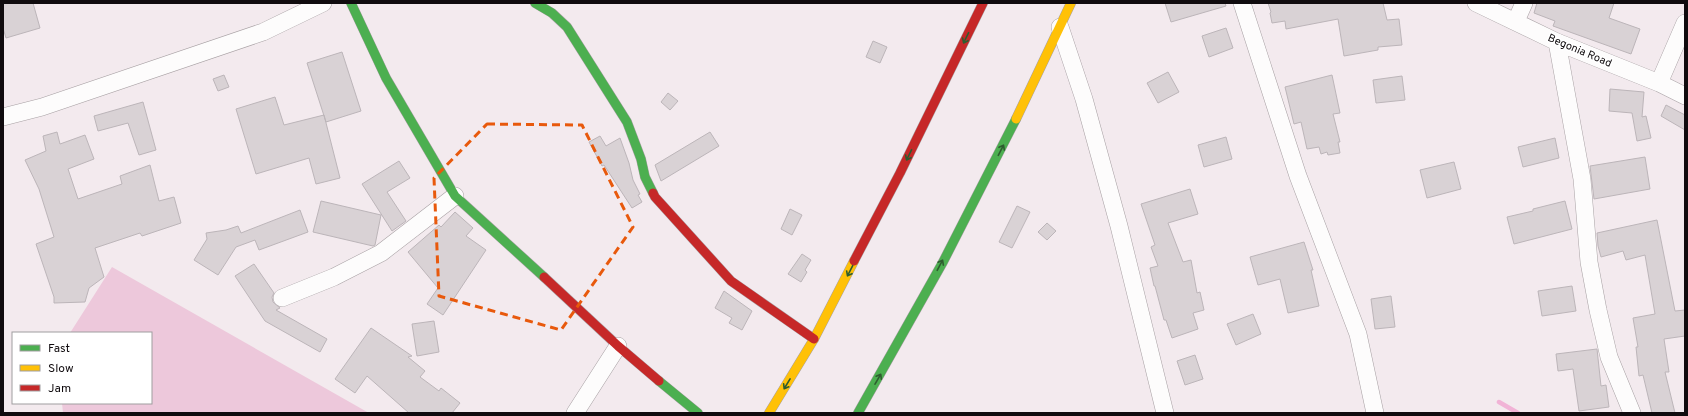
<svg xmlns="http://www.w3.org/2000/svg" width="1688" height="416" viewBox="0 0 1688 416" font-family="Overpass,sans-serif">
<rect width="100%" height="100%" fill="#f3eaee"/>
<!-- green -->
<path fill="#edc8db" d="M112,267L369,413H63L62,403H151V333H70Z"/>
<g fill="none" stroke-linecap="round" stroke-linejoin="round">
<!-- stream -->
<path stroke="#f1b3d6" stroke-width="4.5" d="M1499,402L1518,413"/>
</g>
<!-- building -->
<path fill="#d9d2d5" stroke="#bcb5b9" d="M3,3H33L40,28L6,38L3,28Z
M1165,3H1225L1226,6L1171,22Z
M1268,3H1383L1387,20L1399,19L1402,45L1378,47V50L1344,56L1338,19L1286,29L1285,21L1272,23L1270,13L1271,12Z
M1537,3H1614L1609,18L1640,29L1631,54L1553,26L1555,21L1534,13Z
M1226,28L1233,48L1209,57L1202,36Z
M873,41L887,47L880,63L866,57Z
M342,52L361,111L326,122L307,63Z
M1168,72L1179,92L1158,103L1147,83Z
M224,75L229,87L218,91L213,79Z
M1332,75L1340,113L1333,114L1340,142H1338L1340,153L1328,155L1327,152L1321,154L1319,147L1307,149L1301,122L1294,124L1285,87Z
M1402,76L1405,100L1376,103L1373,80Z
M1610,89L1644,92L1642,117L1646,116L1651,138L1637,141L1632,113L1609,111Z
M668,93L678,101L670,110L661,102Z
M275,97L284,125L324,115L340,178L316,184L309,158L256,174L236,109Z
M143,102L156,150L139,155L128,123L98,131L94,116Z
M1666,105L1685,115V130L1661,116Z
M57,132L60,144L85,135L94,159L68,169L78,199L122,184L120,176L150,165L159,201L174,197L181,223L142,236L140,233L95,248L104,277L89,288L85,302L54,303V297L36,244L54,237L39,189L25,160L46,151L43,136Z
M710,132L719,146L661,181L655,165Z
M600,136L606,146L620,138L629,163L633,180L640,194L638,195L642,202L632,208L604,165L602,166L589,142Z
M1226,137L1232,159L1204,167L1198,145Z
M1555,138L1559,158L1523,167L1518,147Z
M1645,157L1650,189L1594,199L1590,166Z
M399,161L410,178L387,192L406,221L392,231L362,184Z
M1454,162L1461,189L1427,198L1420,170Z
M1190,189L1198,214L1168,223L1183,262L1191,260L1197,293L1200,292L1204,310L1193,313L1198,329L1172,338L1166,320H1164L1155,286H1154L1150,268L1158,266L1151,247L1155,245L1141,204Z
M321,201L381,215L375,245L373,246L313,232Z
M1565,201L1572,229L1514,244L1507,217L1533,211V209Z
M1017,206L1030,212L1012,248L999,242Z
M790,209L802,215L792,235L781,229Z
M300,210L308,232L259,250L255,240L236,247L218,275L194,260L207,239L206,233L226,230L238,226L241,233Z
M455,212L473,228L466,236L486,250L443,315L427,304L438,288L408,252L439,225L441,227Z
M1657,220L1675,311L1685,310V336L1664,339L1669,372H1665L1675,413H1652L1643,375L1639,376L1636,347H1638L1633,318L1655,314L1645,255L1626,260L1623,251L1601,257L1598,246L1597,233Z
M1047,223L1056,231L1047,240L1038,232Z
M1304,242L1313,270H1311L1319,306L1288,313L1280,279L1258,285L1250,257Z
M802,254L811,260L805,270L807,272L801,282L788,274Z
M254,264L274,293L272,297L273,302L280,308L276,310L327,339L320,352L265,321L235,276Z
M1572,286L1576,311L1542,316L1538,291Z
M724,291L752,311L742,330L729,323L732,318L715,308Z
M1391,296L1395,327L1375,329L1371,299Z
M1253,314L1261,334L1236,345L1227,324Z
M434,321L439,352L417,356L412,324Z
M371,328L412,356L408,357L425,371L420,377L439,391L441,388L460,403L452,413H409L367,376L355,393L335,379Z
M1597,349L1601,386L1606,385L1609,407L1579,411L1573,369L1558,371L1556,354Z
M1195,355L1203,379L1185,385L1177,361Z"/>
<g fill="none" stroke-linecap="round" stroke-linejoin="round">
<defs>
<path id="street" d="M1242,3L1298,176L1358,334L1375,413
M1476,3L1557,42L1659,83L1685,96
M1516,21L1524,3
M1060,27L1084,99L1119,226L1165,413
M1557,42L1582,179L1589,262L1598,310L1609,357L1632,413
M1659,83L1685,23
M3,117L42,107L263,32L323,3
M282,298L334,277L381,253L455,196
M575,413L618,346"/>
<path id="fast" d="M351,3L386,78L455,196L544,277
M535,3L552,13L567,27L627,122L641,159L645,177L653,193
M659,381L698,413
M858,413L943,262L1016,119"/>
<path id="slow" d="M1016,119L1071,3
M769,413L814,339L854,261"/>
<path id="jam" d="M653,193L655,197L731,281L814,339
M854,261L900,173L983,3
M544,277L618,346L659,381"/>
</defs>
<!-- street casing -->
<use href="#street" stroke="#a8a1a4" stroke-width="18"/>
<!-- fast casing -->
<use href="#fast" stroke="#a8a1a4" stroke-width="10"/>
<!-- slow casing -->
<use href="#slow" stroke="#a8a1a4" stroke-width="10"/>
<!-- jam casing -->
<use href="#jam" stroke="#a8a1a4" stroke-width="10"/>
<!-- street -->
<use href="#street" stroke="#fdfcfc" stroke-width="17"/>
<!-- fast -->
<use href="#fast" stroke="#4caf50" stroke-width="9"/>
<!-- slow -->
<use href="#slow" stroke="#ffc107" stroke-width="9"/>
<!-- jam -->
<use href="#jam" stroke="#c62828" stroke-width="9"/>
</g>
<!-- one-way arrows -->
<defs><path id="oneway-shaft" d="M-6 0H5M1.5-3L5.5 0L1.5 3" fill="none" stroke-width="1.6" stroke-linecap="round" stroke-linejoin="round"/></defs>
<g stroke="#2e5d2f">
<use href="#oneway-shaft" transform="translate(966 38) rotate(116)"/>
<use href="#oneway-shaft" transform="translate(1001 150) rotate(-63)"/>
<use href="#oneway-shaft" transform="translate(909 155) rotate(116)"/>
<use href="#oneway-shaft" transform="translate(940 265) rotate(-62)"/>
<use href="#oneway-shaft" transform="translate(850 271) rotate(117)"/>
<use href="#oneway-shaft" transform="translate(878 379) rotate(-60)"/>
<use href="#oneway-shaft" transform="translate(787 384) rotate(121)"/>
</g>
<!-- marked area -->
<path fill="none" stroke="#e8590c" stroke-width="3" stroke-dasharray="8 5" stroke-linejoin="round" d="M487,124L582,125L633,227L561,330L439,296L434,178Z"/>
<g text-anchor="middle" stroke-width="3" stroke-linejoin="round" paint-order="stroke">
<!-- street labels -->
<g font-size="11" fill="#100b0e" stroke="#fff">
<text transform="translate(1580 50) rotate(23)" y="4">Begonia Road</text>
</g>
</g>
<!-- border -->
<rect width="1688" height="416" fill="none" stroke="#100b0e" stroke-width="8"/>
<!-- legend -->
<rect x="12" y="332" width="140" height="72" fill="#ffffff" stroke="#9f9d9f"/>
<rect x="20" y="345" width="20" height="6" fill="#4caf50" stroke="#9f9d9f"/>
<text x="48" y="352" font-size="12" fill="#100b0e">Fast</text>
<rect x="20" y="365" width="20" height="6" fill="#ffc107" stroke="#9f9d9f"/>
<text x="48" y="372" font-size="12" fill="#100b0e">Slow</text>
<rect x="20" y="385" width="20" height="6" fill="#c62828" stroke="#9f9d9f"/>
<text x="48" y="392" font-size="12" fill="#100b0e">Jam</text>
</svg>
